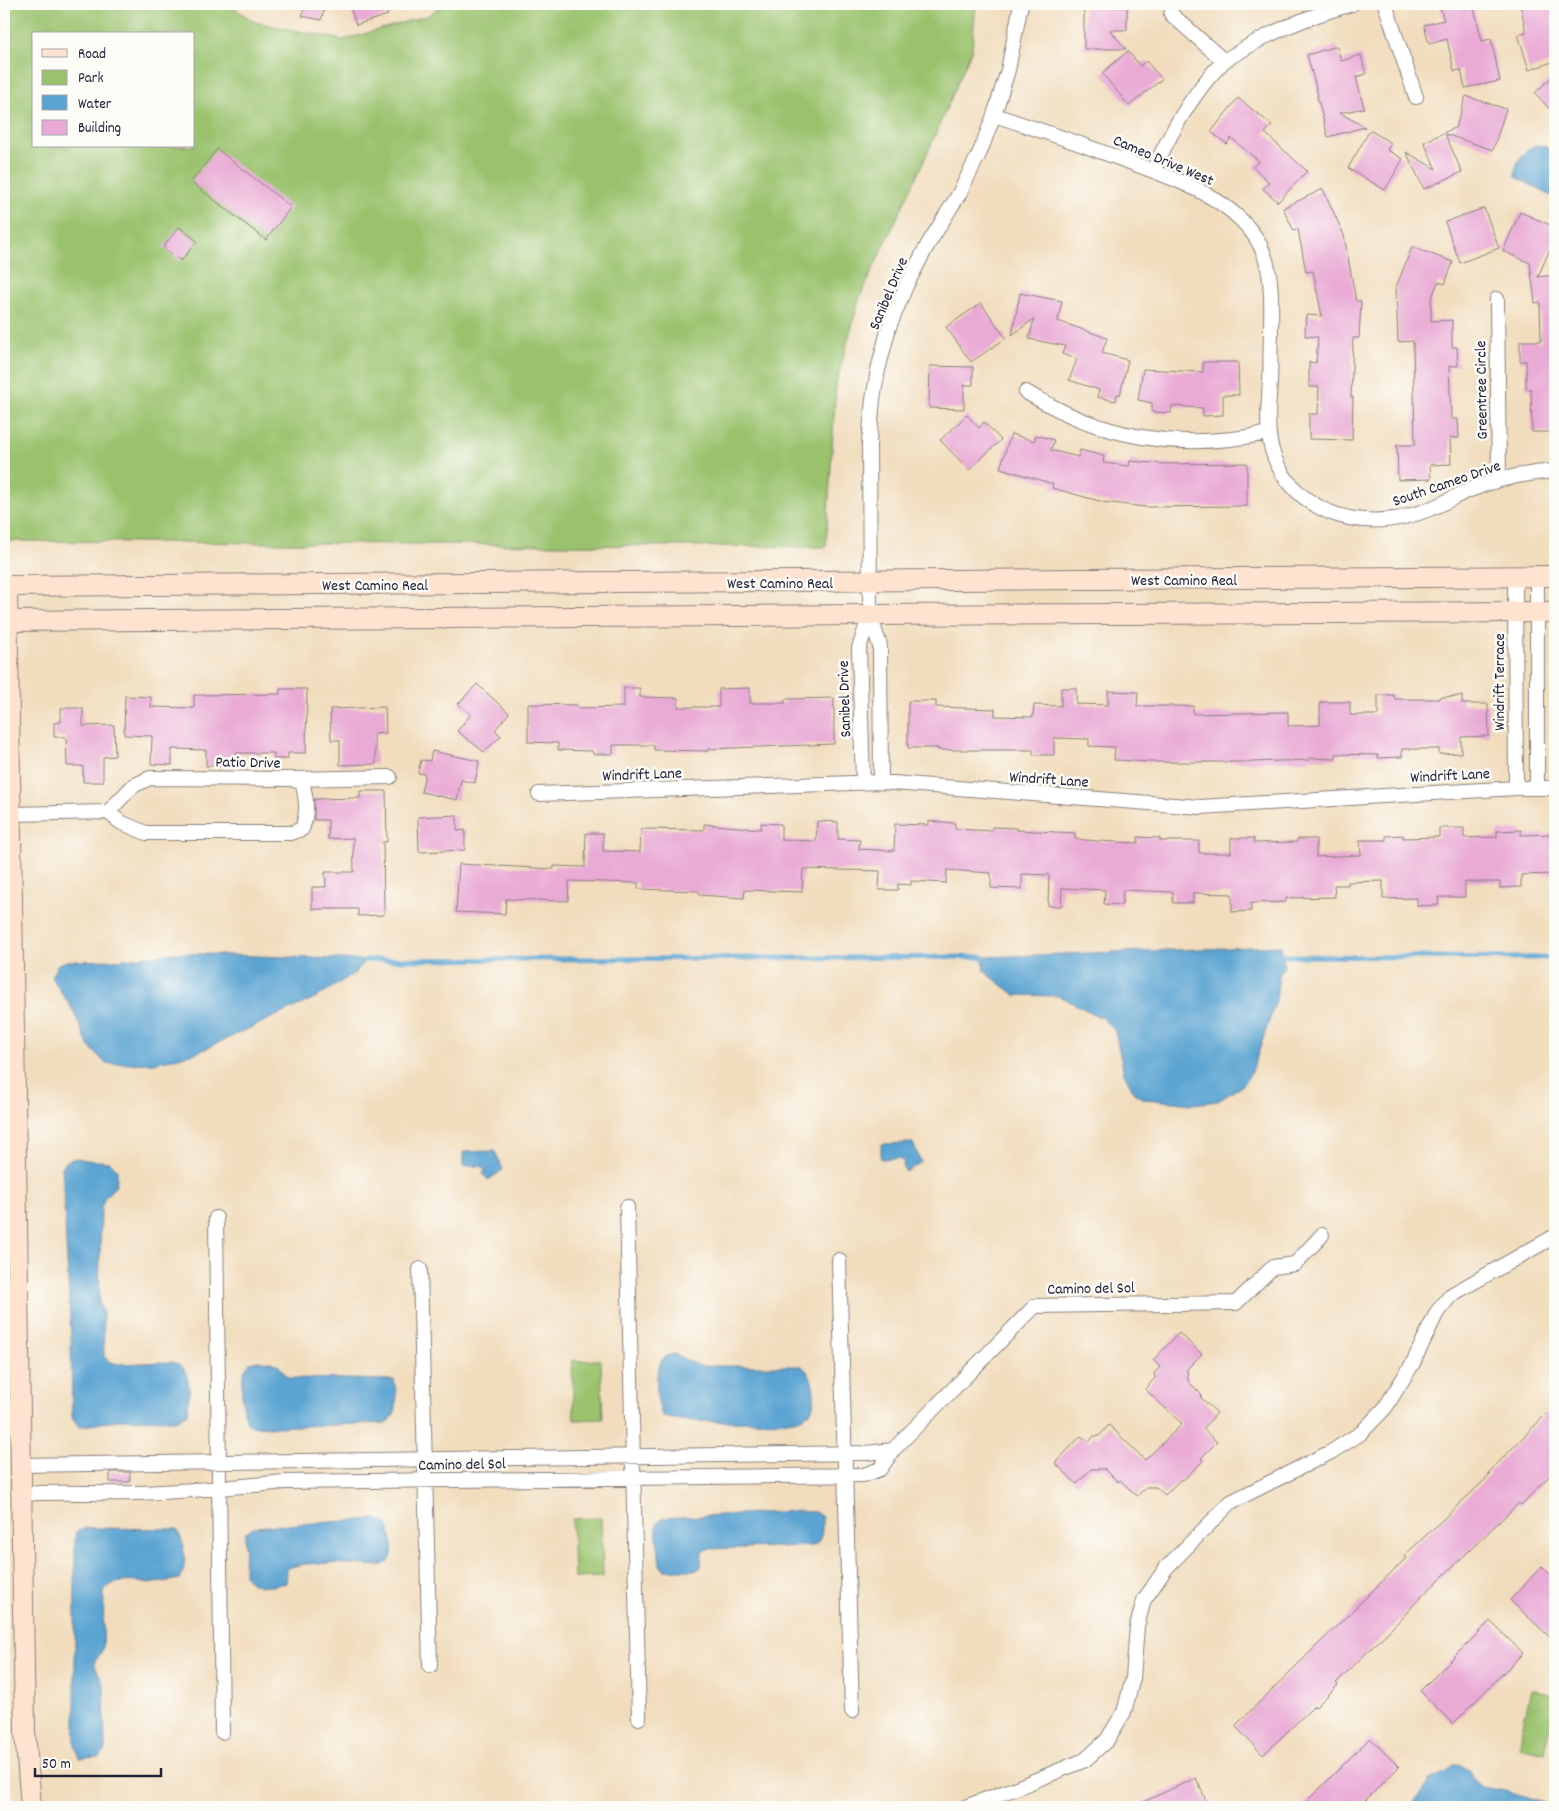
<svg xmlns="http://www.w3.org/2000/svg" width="1559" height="1811" viewBox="0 0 1559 1811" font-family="Dekko,sans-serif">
<rect width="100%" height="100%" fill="#fdfcf7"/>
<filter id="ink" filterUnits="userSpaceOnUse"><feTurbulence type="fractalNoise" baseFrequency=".02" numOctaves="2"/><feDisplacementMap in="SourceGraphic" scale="10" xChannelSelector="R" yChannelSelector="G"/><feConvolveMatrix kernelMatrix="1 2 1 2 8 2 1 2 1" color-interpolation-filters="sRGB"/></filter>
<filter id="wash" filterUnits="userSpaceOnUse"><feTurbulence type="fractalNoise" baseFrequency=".0096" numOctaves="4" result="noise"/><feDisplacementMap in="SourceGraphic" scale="20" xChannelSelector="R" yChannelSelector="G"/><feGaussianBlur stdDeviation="1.12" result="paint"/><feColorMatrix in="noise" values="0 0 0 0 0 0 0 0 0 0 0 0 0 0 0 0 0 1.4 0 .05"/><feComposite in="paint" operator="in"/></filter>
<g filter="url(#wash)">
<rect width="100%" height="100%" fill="#f1ddbd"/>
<!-- green -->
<path fill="#9ac26d" stroke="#5e7254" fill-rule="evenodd" d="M4,4H228L255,22L343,40L429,15L443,4H976L972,49L928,152L860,297L836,384L826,547L4,541ZM34,34H194V146H34Z
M601,1360L603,1419L574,1420L572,1361Z
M601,1518L603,1577L574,1578L572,1519Z
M1531,1689L1555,1695V1708L1545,1753L1518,1747Z"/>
<!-- water -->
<path fill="#5ba4d2" stroke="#3e6386" d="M1540,145L1555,151V198L1516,177C1513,163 1523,154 1533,146Z
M1281,946L1284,967L1279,975L1276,1001L1252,1071L1243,1085L1218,1101L1192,1104L1145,1099L1135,1094L1124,1073L1115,1031L1102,1018L1059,996L1015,995L984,971L983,957Z
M176,953L365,960L356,972L317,997L196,1053L154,1063L106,1064L88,1045L73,1010L51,977L58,964L67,961L116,960Z
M913,1143L921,1162L906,1172L902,1167L904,1163L900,1158L881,1159V1144Z
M495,1151L503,1170L488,1180L483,1174L485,1170L482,1166H463V1152Z
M76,1158L86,1160L110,1162L117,1169V1180L115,1187L105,1197L101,1208L99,1302L103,1314L104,1357L110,1362L118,1364L171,1362C193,1365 190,1396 187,1413L176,1420L123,1419L79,1427L72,1417L71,1336L62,1167L67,1161Z
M674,1354L700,1366H802C811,1374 813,1382 814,1393C815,1404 812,1414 801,1418C786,1424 761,1421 744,1421C717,1421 689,1423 663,1417C656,1405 653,1370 663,1359C666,1355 670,1355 674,1354Z
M258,1361C265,1361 272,1361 279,1366C284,1371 284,1375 291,1378L394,1380C397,1396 400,1412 387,1423L276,1427L253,1426L248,1424C242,1412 237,1372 250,1363C252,1362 255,1362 258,1361Z
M800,1511L815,1512L822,1517C822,1528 824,1541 812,1546L707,1549L702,1552L701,1567L697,1570H663L660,1564L656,1527L658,1522L662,1518Z
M376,1519L386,1523C391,1535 396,1549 389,1562L380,1566C359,1565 304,1559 287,1569L286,1583C268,1587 256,1590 244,1575L245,1533L253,1527Z
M87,1528L177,1529C184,1542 188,1565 180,1579C172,1580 164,1582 156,1583C140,1583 115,1577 104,1590L103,1649L94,1663L104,1685L105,1752L100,1757L80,1758L75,1745V1539L76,1532Z
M1460,1765L1470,1770L1474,1781L1482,1787L1505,1791L1555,1807H1411L1431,1779L1446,1772L1453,1766Z"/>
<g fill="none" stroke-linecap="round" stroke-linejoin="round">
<!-- stream -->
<path stroke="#5ba4d2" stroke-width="5" d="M1282,956L1555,958
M365,960L983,957"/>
</g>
<g id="blocks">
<!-- building -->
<path fill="#e9aad5" d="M305,4H326L321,20L302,16Z
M349,4H384L388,15L356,25Z
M1439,4H1473L1482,41L1491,39L1500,81L1465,88L1461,70L1454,71L1447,39L1429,44L1424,25L1444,20Z
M1520,4H1555V61L1529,70L1518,34L1526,32Z
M1084,6L1127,7V30H1110L1126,49H1084Z
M1337,46L1341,61L1361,55L1366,74L1356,77L1364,108L1340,113L1365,127L1328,137L1317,96L1318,95L1307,55Z
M1128,51L1140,66L1146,61L1162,79L1129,106L1102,73Z
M1555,74V115L1535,93Z
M1466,96L1506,109L1493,150L1445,134L1462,172L1424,189L1406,152L1436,169L1424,142L1456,127Z
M1238,98L1272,125L1265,133L1307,171L1278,202L1263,189L1269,182L1253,167L1259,161L1231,138L1227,144L1211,132Z
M1370,130L1391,143L1387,150L1403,159L1385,190L1348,168Z
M217,149L291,207L266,240L191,182Z
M1323,189L1344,235L1356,301H1361L1359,338H1353L1351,397H1353L1352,440L1309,439V414H1318L1319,387H1309V362L1316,363L1318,337L1305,336L1306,315L1322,316L1313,271L1306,272L1298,229L1294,231L1283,208Z
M1484,208L1499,248L1460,263L1445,222Z
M1520,212L1555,227V237L1538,277L1555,275V432H1532L1531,389H1526V361H1520V341H1541L1540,302L1535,303L1530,263L1503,251Z
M179,227L197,241L181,261L163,247Z
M1412,247L1453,262L1445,284L1438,282L1431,300V321L1452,320V347H1457L1458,366H1449L1451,419H1458L1459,438H1450L1451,464L1430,465L1431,479L1398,480L1397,445H1415L1413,341L1398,342L1396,287Z
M1020,293L1062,301L1058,321L1107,338L1102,353L1128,360L1120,395L1117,394L1116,401L1097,397L1099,390L1069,380L1077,359L1062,354L1065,346L1029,339L1034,319L1012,335Z
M981,303L1006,338L971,362L946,327Z
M1203,362H1238L1239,395H1223V415L1203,416V408L1172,406L1171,413L1152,412V403L1138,400L1143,369L1203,372Z
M930,366L973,367V385H964V409L929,408Z
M967,415L979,428L984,422L1001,440L969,470L940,440Z
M1011,434L1034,441L1036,435L1054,440L1051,450L1078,457L1080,450L1104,456L1103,463L1129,466L1130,461L1162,464L1247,463V506L1145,507L1103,502L1052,488L1053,484L1000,468Z
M477,684L509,713L495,730L501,736L484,752L457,731L471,714L458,704Z
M624,688H640V697L678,698V707H719V689L750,688V703H785V699L834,698V744L708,749V751L654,750V745H613V754H593L592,751L558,750V743L528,742V704L577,705V708L624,707Z
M1061,688H1076V704L1108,705V691L1138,692L1137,706H1193V714L1288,712V726L1320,725V702H1350V715H1378V695H1394V699H1439V697L1462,696V704H1488L1489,736L1461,737V753L1439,754V749H1402V757L1378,758V755L1336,754V759L1309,758V760L1251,762H1150L1114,760L1115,747L1089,746V739L1054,738V755H1033V750H938V748H908V701H936V707L995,709V716L1033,717L1034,705L1061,706Z
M280,689H307L306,753H288V759H274V753H236V765L206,766V750L172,749V765L151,764L152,736L124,735L125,696L151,697V707L194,708V695L280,694Z
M385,707L386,733L374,734L376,764L340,765V740H331L330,709Z
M61,708H83V726L114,725L115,756L103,757V782H83V766H67L66,737H54V723L61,722Z
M432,751L479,761L475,783L461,780L457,800L421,792L425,774L418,773L421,760L430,761Z
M360,791H386L387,842H383L384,915L358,916V909H312V887H326L325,872H354L353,838L328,839V820H314V799L360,798Z
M457,815V831L465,830V850L419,852L418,817Z
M817,821L838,822V839L860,840L859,849L894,851L895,824L929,825V821L955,823V829L992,831V827L1016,828V830L1075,833V839L1097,841L1138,843V837L1160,838V841H1199V853H1231V838H1254V843L1297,842V839H1316V857L1361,855L1360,840H1386V836L1403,835V838L1439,837V828H1464V838L1497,837V831L1521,830V835L1555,834V874L1521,875V887L1500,888V882H1465V897H1438L1439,905L1417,906V898L1383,899V881L1348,882V885H1334L1335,897L1286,898V902L1251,903V911L1232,912V894L1193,893V903H1173V892L1123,890L1122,905L1104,904L1105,890L1062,888L1061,906H1048L1049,875L1022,874V889L991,888V873L947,870L946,883L911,881V885L898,884V890H879L880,871L803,869L802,892L745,890L744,898L699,895V891L638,889V883L569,881L568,901L506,899L505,914L456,912L459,864L554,869V866L585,867L586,833H603V851L640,852L641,829L704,830V824L761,829V823L781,824V840L816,841Z
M1179,1333L1202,1354L1187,1369L1188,1381L1202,1395L1200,1397L1217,1413L1203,1429L1217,1442L1201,1458L1203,1461L1183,1480L1181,1479L1165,1495L1156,1487H1146L1137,1496L1120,1480L1118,1482L1105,1469H1091L1077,1484L1055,1463L1081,1436L1089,1442L1094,1436H1099L1109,1425L1145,1460L1182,1424L1145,1389L1155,1378L1154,1373L1160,1367L1153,1360Z
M1555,1405V1470L1521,1505L1519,1503L1419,1599L1399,1621L1336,1683L1338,1685L1316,1707L1314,1706L1263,1755L1235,1726L1406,1558L1404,1556L1490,1475L1488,1473Z
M110,1472H130V1482H110Z
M1542,1566L1555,1579V1642L1510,1600Z
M1490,1621L1523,1653L1453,1724L1420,1691Z
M1370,1738L1399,1767L1359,1807H1301Z
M1196,1778L1209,1807H1132Z"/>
</g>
</g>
<g filter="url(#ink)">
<use href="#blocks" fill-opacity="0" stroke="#8a807c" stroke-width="1"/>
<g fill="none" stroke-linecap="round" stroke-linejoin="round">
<defs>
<path id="street" d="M1385,4L1416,97
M1171,14L1224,61
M994,115C1041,130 1087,146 1132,163C1174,179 1222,194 1251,231C1275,261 1271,299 1271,335C1270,350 1271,366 1270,381C1267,425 1263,459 1299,493C1317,509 1338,518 1363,520C1387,522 1411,517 1432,508C1445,503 1457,495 1470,490C1497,479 1526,473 1555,471
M1153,171C1171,132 1192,93 1223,62C1228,58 1234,55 1239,52C1273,30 1313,15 1352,4
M1497,299L1499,480
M1026,392C1045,403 1063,413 1084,421C1143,444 1207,446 1268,433
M1515,576L1516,788
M870,615L880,646L881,782
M294,779L390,777
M863,783L859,648L870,615L869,443L873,399L878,370L889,327L906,286L927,246L959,194L980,152L994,115L1008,70L1021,4
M1537,787V576
M539,794L881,782L1200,807L1516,788H1555
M11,814L108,812L120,822L146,833H291L302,829C308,813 307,798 302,783L291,779L150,778L133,786L108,812
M627,1207L639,1718
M216,1218L222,1732
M839,1260L852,1711
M420,1269L430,1666
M20,1465L866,1453L893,1450
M21,1494C59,1491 97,1494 136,1493C186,1492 236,1487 285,1482L864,1475L880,1469L893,1450L1035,1306L1236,1303L1273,1267L1295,1264L1322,1235
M965,1807L1019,1787L1085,1760L1107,1740L1124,1712L1133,1678L1137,1626L1144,1600L1166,1568L1231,1502L1331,1452L1361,1433L1385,1408L1413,1363L1437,1312L1451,1295L1555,1236"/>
<path id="secondary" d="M4,586L1555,576
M7,586L25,1731L31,1807
M4,621L870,615L1555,612"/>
</defs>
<!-- street casing -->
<use href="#street" stroke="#8a807c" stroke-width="16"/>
<!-- secondary casing -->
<use href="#secondary" stroke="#8a807c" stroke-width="22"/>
<!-- street -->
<use href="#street" stroke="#fff" stroke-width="14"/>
<!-- secondary -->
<use href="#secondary" stroke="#fee3d1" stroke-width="20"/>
</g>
</g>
<g text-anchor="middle" stroke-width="5" stroke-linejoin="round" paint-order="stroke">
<!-- street labels -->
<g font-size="16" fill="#22223b" stroke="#fdfcf7">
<text transform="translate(1164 159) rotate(23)" y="6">Cameo Drive West</text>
<text transform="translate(887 293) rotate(-67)" y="6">Sanibel Drive</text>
<text transform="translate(1480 390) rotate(-91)" y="6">Greentree Circle</text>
<text transform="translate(1446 482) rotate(-19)" y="6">South Cameo Drive</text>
<text x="1184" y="585">West Camino Real</text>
<text x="780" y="588">West Camino Real</text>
<text x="375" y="590">West Camino Real</text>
<text transform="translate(1498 682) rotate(-90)" y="6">Windrift Terrace</text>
<text transform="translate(843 699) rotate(-92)" y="6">Sanibel Drive</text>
<text transform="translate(248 761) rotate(1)" y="6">Patio Drive</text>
<text transform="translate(642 773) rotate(-2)" y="6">Windrift Lane</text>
<text transform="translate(1450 774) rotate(-3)" y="6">Windrift Lane</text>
<text transform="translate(1049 778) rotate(4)" y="6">Windrift Lane</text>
<text transform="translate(1091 1287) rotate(-1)" y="6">Camino del Sol</text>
<text transform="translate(462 1463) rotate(-1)" y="6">Camino del Sol</text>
</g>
</g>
<!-- margin -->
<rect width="1559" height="1811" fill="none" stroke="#fdfcf7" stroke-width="20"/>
<!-- legend -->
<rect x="32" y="32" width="162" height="115" fill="#fdfcf7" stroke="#a5a5ac"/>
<rect x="42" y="49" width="25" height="8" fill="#fee3d1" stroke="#a5a5ac"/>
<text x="78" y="58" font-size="15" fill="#22223b">Road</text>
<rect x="42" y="70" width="25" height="15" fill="#9ac26d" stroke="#a5a5ac"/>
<text x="78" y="82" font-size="15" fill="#22223b">Park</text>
<rect x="42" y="95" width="25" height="15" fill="#5ba4d2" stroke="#a5a5ac"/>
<text x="78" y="108" font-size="15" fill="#22223b">Water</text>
<rect x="42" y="120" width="25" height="15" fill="#e9aad5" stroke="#a5a5ac"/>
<text x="78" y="132" font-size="15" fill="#22223b">Building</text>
<!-- scale -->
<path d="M35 1768v8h126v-8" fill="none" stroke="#22223b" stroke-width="2.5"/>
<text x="42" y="1768" font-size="15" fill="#22223b" stroke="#fdfcf7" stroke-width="4" paint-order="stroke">50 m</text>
</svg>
